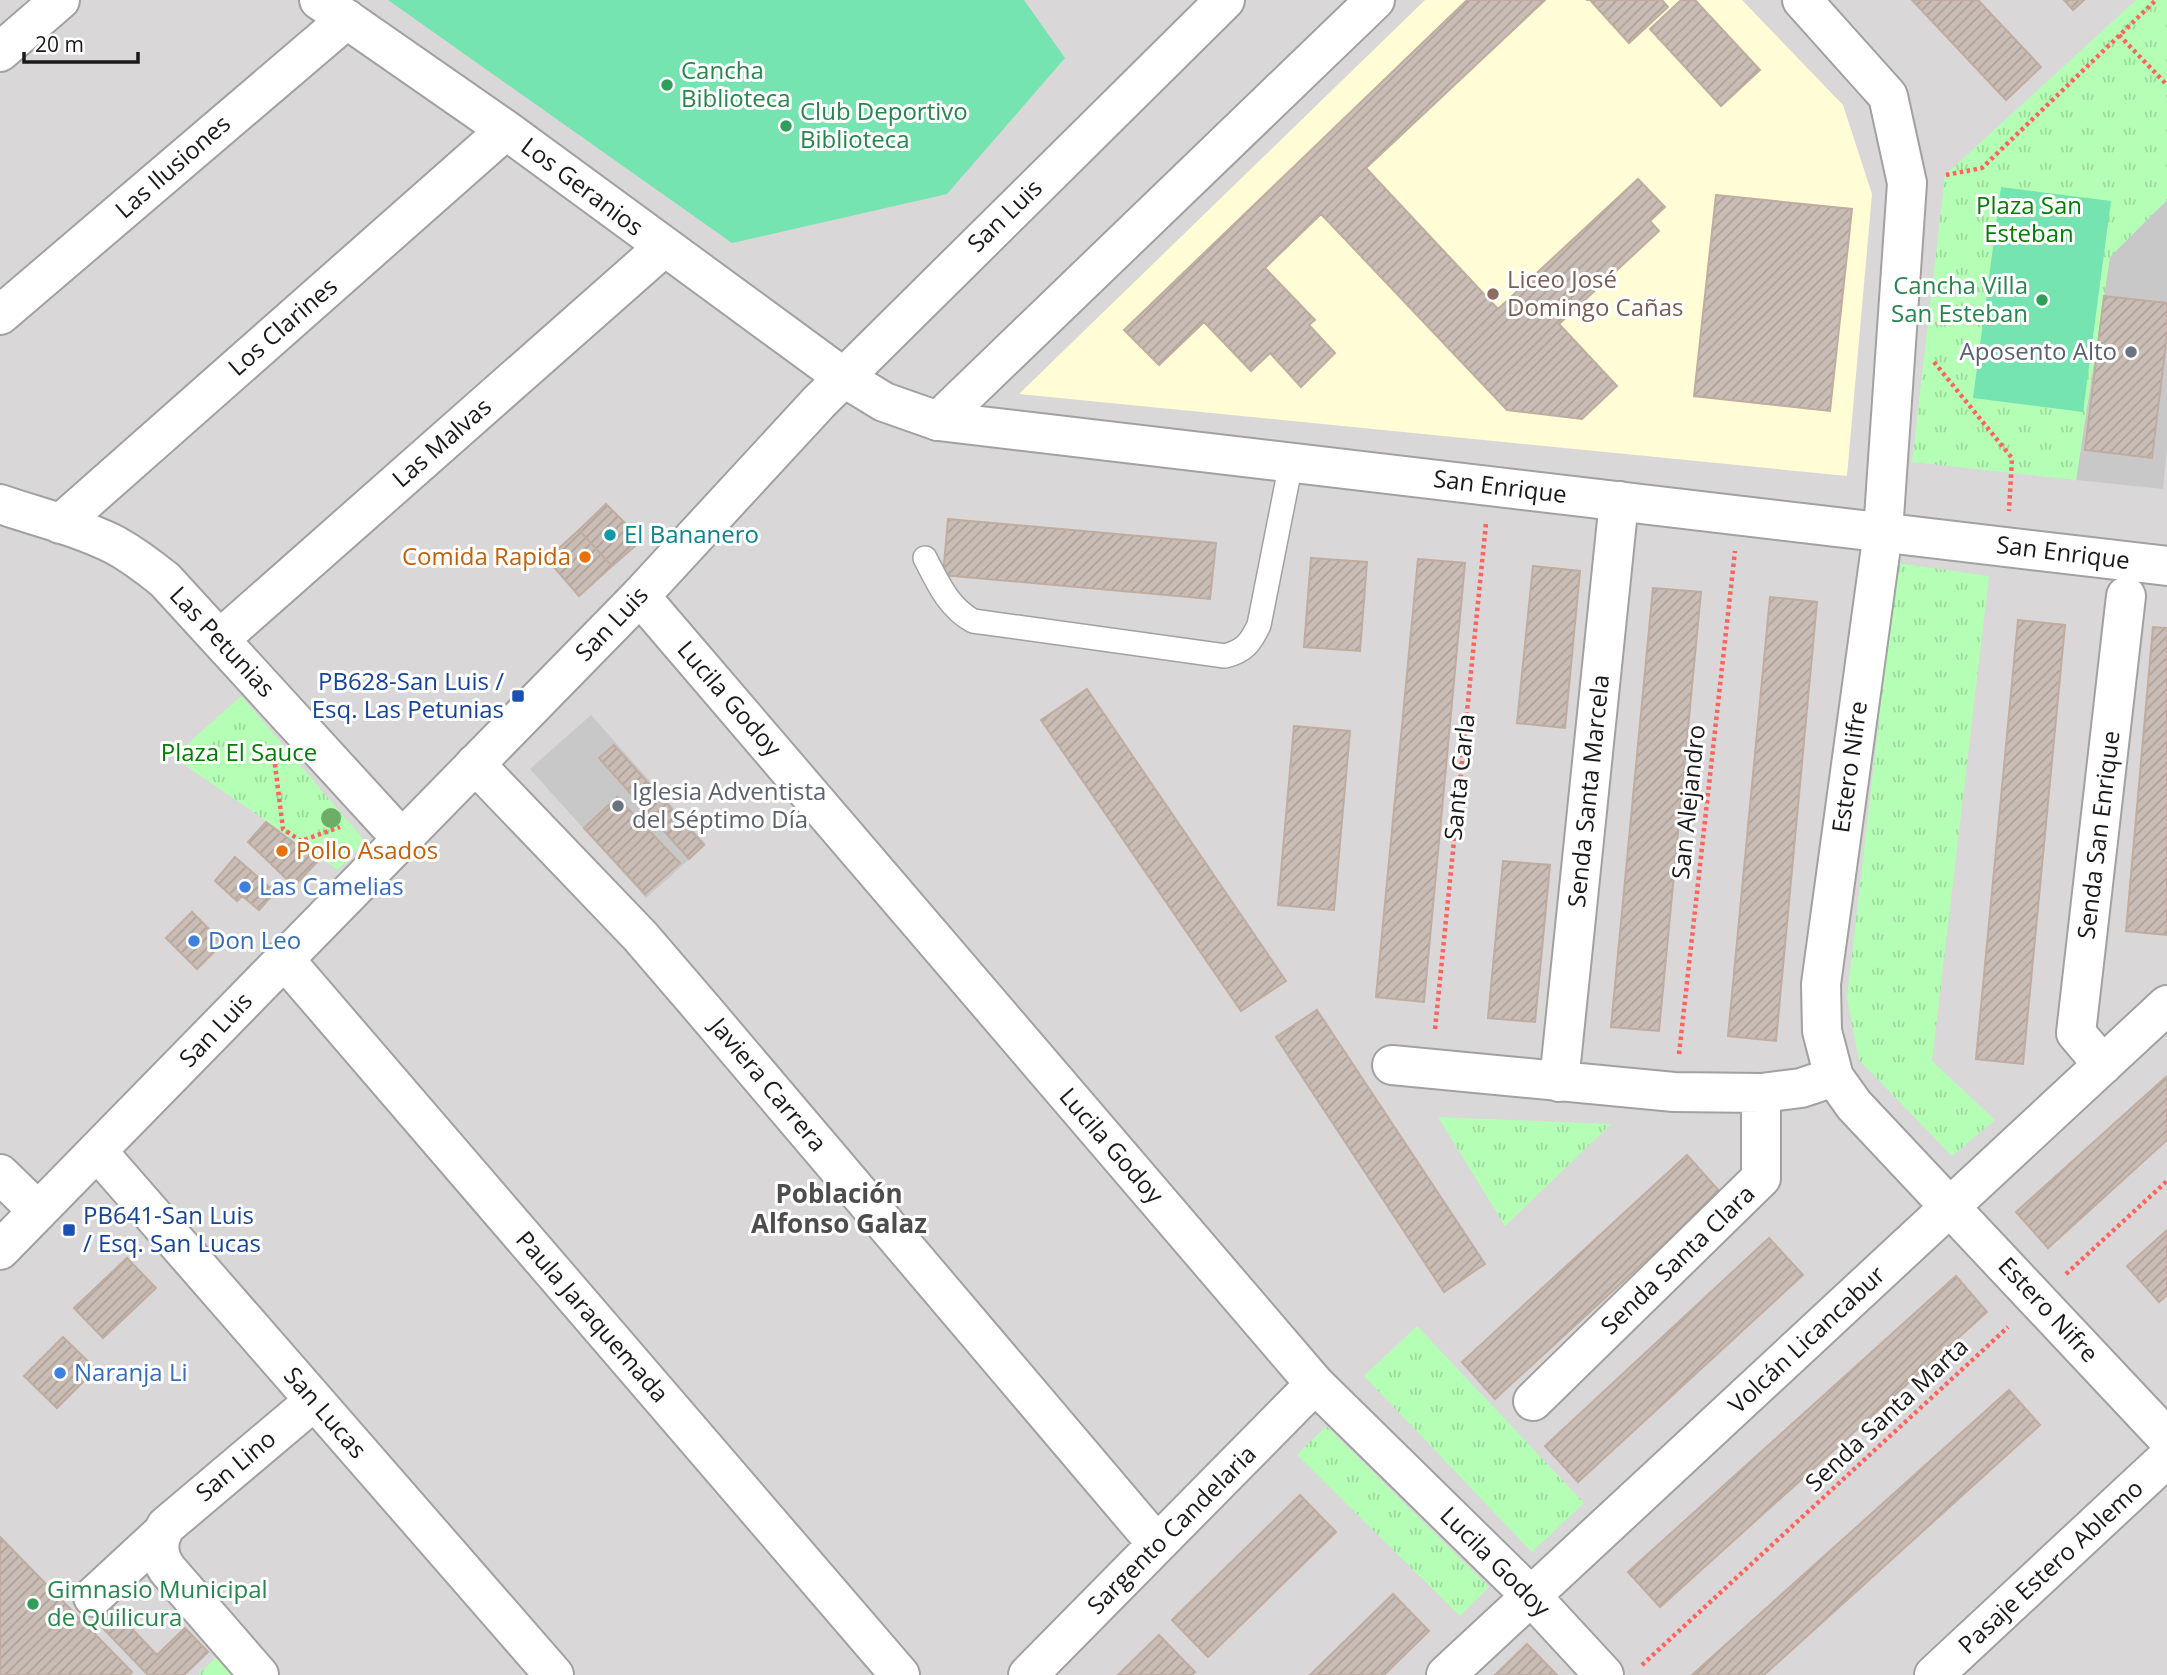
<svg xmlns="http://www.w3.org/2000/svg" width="2167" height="1675" viewBox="0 0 2167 1675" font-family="'Open Sans',sans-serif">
<defs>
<pattern id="park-tufts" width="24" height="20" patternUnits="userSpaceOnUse" patternTransform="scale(1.75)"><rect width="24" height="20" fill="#b5feb6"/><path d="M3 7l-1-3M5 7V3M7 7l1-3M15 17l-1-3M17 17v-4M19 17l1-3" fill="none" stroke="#9bd99c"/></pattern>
<pattern id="building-hatch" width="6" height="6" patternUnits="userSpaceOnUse" patternTransform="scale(1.75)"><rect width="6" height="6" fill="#c9bdb5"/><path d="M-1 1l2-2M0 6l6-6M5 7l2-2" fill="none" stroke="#aca29b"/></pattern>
</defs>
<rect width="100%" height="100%" fill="#ede7df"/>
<!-- residential -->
<path fill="#d9d7d7" d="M0,0H2167V1675H0Z"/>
<!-- education -->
<path fill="#fffcd6" d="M1425,0H1742L1843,105L1872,194L1847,476L1019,394Z"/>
<!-- religious -->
<path fill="#c8c8c8" d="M2167,200V448L2163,489L2076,480L2110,256Z
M591,715L706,844L646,898L530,769Z"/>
<!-- park -->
<path fill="url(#park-tufts)" d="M2136,0H2167V200L2110,257L2076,480L1912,462L1945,175Z
M1897,563L1989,576L1932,1061L1995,1120L1952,1156L1859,1060L1847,998Z
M241,696L365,841L338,870L173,757Z
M1438,1117L1611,1124L1505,1226Z
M1417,1326L1584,1503L1532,1552L1364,1376Z
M1326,1426L1489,1587L1460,1616L1297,1455Z
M222,1652L242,1675H198Z"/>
<!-- pitch -->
<path fill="#75e4b1" d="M388,0H1024L1065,58L947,194L732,243Z
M2001,187L2111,201L2083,412L1973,398Z"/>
<!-- building -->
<path fill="url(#building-hatch)" stroke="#c0aca0" stroke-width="2" d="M1467,0H1545L1366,168L1498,309L1638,179L1665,207L1650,221L1659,231L1559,324L1617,386L1582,419L1507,410L1321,214L1265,268L1315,320L1309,325L1335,353L1301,387L1270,353L1251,371L1204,322L1159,365L1124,330Z
M1586,0H1662L1668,7L1629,43L1590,0Z
M1681,0H1695L1760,70L1721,106L1650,29Z
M1912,0H1978L2041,67L2006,100Z
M2064,0H2084L2073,10Z
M1716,195L1852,209L1830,411L1694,396Z
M2104,296L2167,303V335L2152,458L2085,450Z
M606,504L642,540L612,566L579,530Z
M948,519L1216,543L1210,599L943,575Z
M579,530L612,566L579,596L547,559Z
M1311,558L1367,562L1360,651L1304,647Z
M1418,559L1465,563L1424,1002L1376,997Z
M1533,566L1580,571L1565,728L1517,723Z
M1653,588L1701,592L1659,1031L1611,1027Z
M1770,597L1817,602L1776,1041L1728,1036Z
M2018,620L2065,625L2023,1064L1976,1059Z
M2153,627L2167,628V935L2126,931Z
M1087,689L1286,981L1241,1011L1041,720Z
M1294,726L1350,731L1334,910L1278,905Z
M614,745L704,845L689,859L599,758Z
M617,797L680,863L645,894L584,828Z
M266,822L318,861L294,886L248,842Z
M235,857L275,892L259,910L242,896L237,901L215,881Z
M1503,861L1550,865L1535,1022L1488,1018Z
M192,912L223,943L197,969L166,938Z
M1317,1010L1485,1264L1444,1292L1276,1037Z
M2167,1076V1140L2048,1248L2016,1212Z
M1687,1155L1720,1192L1495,1399L1462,1362Z
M2167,1230V1295L2159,1302L2127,1266Z
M1769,1238L1803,1275L1578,1482L1545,1446Z
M127,1258L156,1288L103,1338L74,1308Z
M1956,1276L1987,1312L1660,1607L1628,1572Z
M63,1337L96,1369L57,1408L24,1376Z
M2009,1390L2040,1425L1764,1675H1692Z
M1300,1495L1336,1532L1208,1657L1172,1620Z
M0,1537L132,1672L129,1675H0Z
M1393,1594L1429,1631L1384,1675H1310Z
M109,1605L157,1655L185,1628L208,1652L184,1675H148L95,1620Z
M1159,1635L1195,1672L1192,1675H1118Z
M1527,1644L1557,1675H1495Z"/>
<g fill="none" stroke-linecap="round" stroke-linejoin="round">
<defs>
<path id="service" d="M925,558C938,583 948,607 973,621L1225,656C1245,651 1251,642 1259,625L1291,463"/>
<path id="minor" d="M319,0L506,130L843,377
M1802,0L1888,96L1907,183L1883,532L1821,984L1822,1031L1834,1077L1854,1105L2167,1438
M0,52L60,0
M0,315L347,19
M938,421L1375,0
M0,504C38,517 79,527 115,545C133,555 149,567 165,580L402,839
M60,524L506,130
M640,596L1315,1384L1531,1596L1604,1675
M220,639L664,247
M475,764L640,936L707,1014L1157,1544
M284,959L900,1675
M1392,1065L1674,1092L1761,1093L1801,1088L1834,1077
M2103,1065L2076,1033L2126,596
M1559,1082L1619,501
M97,1151L554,1675
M0,1174L38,1211
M1533,1401L1761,1178V1093
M93,1597L161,1534
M259,1675L167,1569C157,1554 157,1541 166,1526L314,1401
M1028,1675L1315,1384
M1446,1675L2167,1005
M1934,1675L2167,1458"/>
<path id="tertiary" d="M843,377L884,402L938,421L2167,566
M0,1250L640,596L819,402L1225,0"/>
</defs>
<!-- service casing -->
<use href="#service" stroke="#a1a1a1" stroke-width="26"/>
<!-- minor casing -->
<use href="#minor" stroke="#a1a1a1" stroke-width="42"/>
<!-- tertiary casing -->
<use href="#tertiary" stroke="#a1a1a1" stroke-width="42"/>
<!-- path -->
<path stroke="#ff635e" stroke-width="4.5" stroke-dasharray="3.5 3.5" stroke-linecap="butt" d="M2119,35L2167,85
M1946,175L1982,168L2156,0
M1934,362L2012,458L2009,511
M274,757L283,829L301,841L340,827
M1435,1029L1486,523
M1679,1054L1735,551
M2066,1274L2167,1181
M1642,1665L2008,1327"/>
<!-- service -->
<use href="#service" stroke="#fff" stroke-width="23"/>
<!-- minor -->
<use href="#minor" stroke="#fff" stroke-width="38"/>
<!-- tertiary -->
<use href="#tertiary" stroke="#fff" stroke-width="38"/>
</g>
<!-- trees -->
<circle fill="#6cad67" cx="331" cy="818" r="10"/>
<!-- markers -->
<g fill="#2e9e5b" stroke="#fff" stroke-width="2.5">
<circle cx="667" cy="85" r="7"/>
<circle cx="786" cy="126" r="7"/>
<circle cx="2042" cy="300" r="7"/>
<circle cx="33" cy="1604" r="7"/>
</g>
<circle fill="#8d6e63" stroke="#fff" stroke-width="2.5" cx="1493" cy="294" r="7"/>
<g fill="#6b7280" stroke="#fff" stroke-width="2.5">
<circle cx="2131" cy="352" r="7"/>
<circle cx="618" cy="806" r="7"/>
</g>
<circle fill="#0f9aa8" stroke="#fff" stroke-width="2.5" cx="610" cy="535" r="7"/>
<g fill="#e8710a" stroke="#fff" stroke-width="2.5">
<circle cx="585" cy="557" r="7"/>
<circle cx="282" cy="851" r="7"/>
</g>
<g fill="#1a4fb4" stroke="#fff" stroke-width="2.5">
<rect x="511" y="689" width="14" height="14" rx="3.5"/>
<rect x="62" y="1223" width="14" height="14" rx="3.5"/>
</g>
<g fill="#3f7fe0" stroke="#fff" stroke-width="2.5">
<circle cx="245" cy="887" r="7"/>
<circle cx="194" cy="941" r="7"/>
<circle cx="60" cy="1373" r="7"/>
</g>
<g text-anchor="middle" stroke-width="6" stroke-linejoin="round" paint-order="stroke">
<!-- leisure labels -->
<g font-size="24" fill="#27864d" stroke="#fff" text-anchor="start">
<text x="681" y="79">Cancha<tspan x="681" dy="28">Biblioteca</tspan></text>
<text x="800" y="120">Club Deportivo<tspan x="800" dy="28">Biblioteca</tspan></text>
<text x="2028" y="294" text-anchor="end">Cancha Villa<tspan x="2028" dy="28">San Esteban</tspan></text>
<text x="47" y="1598">Gimnasio Municipal<tspan x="47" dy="28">de Quilicura</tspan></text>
</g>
<!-- street labels -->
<g font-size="24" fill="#1a1a1a" stroke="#fff">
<text transform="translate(173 167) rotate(-41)" y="8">Las Ilusiones</text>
<text transform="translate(582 187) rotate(37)" y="8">Los Geranios</text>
<text transform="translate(1005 216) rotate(-44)" y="8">San Luis</text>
<text transform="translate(283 327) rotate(-41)" y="8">Los Clarines</text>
<text transform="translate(442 443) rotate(-41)" y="8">Las Malvas</text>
<text transform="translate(1500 487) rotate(7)" y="8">San Enrique</text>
<text transform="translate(2063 553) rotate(7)" y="8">San Enrique</text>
<text transform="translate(612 624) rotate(-46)" y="8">San Luis</text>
<text transform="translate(222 642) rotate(47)" y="8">Las Petunias</text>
<text transform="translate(729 699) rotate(49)" y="8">Lucila Godoy</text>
<text transform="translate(1850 767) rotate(-82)" y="8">Estero Nifre</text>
<text transform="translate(1460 777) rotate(-84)" y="8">Santa Carla</text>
<text transform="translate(1589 791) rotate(-84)" y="8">Senda Santa Marcela</text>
<text transform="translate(1689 802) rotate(-84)" y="8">San Alejandro</text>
<text transform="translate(2099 835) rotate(-83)" y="8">Senda San Enrique</text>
<text transform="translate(216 1030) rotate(-46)" y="8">San Luis</text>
<text transform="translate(768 1085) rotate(50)" y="8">Javiera Carrera</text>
<text transform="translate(1111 1146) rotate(49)" y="8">Lucila Godoy</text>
<text transform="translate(1678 1260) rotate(-44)" y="8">Senda Santa Clara</text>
<text transform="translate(2048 1310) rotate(47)" y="8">Estero Nifre</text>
<text transform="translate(592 1317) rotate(49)" y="8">Paula Jaraquemada</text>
<text transform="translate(1807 1340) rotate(-43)" y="8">Volcán Licancabur</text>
<text transform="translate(325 1413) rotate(49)" y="8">San Lucas</text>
<text transform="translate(1887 1415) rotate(-43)" y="8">Senda Santa Marta</text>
<text transform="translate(236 1466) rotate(-40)" y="8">San Lino</text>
<text transform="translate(1172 1530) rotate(-45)" y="8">Sargento Candelaria</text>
<text transform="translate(1495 1562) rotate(45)" y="8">Lucila Godoy</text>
<text transform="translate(2051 1567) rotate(-43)" y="8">Pasaje Estero Ablemo</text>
</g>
<!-- park labels -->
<g font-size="24" fill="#027e04" stroke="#fff">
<text x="2029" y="214">Plaza San<tspan x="2029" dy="28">Esteban</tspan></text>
<text x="239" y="761">Plaza El Sauce</text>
</g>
<!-- education labels -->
<g font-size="24" fill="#785e54" stroke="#fff" text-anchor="start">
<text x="1507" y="288">Liceo José<tspan x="1507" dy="28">Domingo Cañas</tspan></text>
</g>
<!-- worship labels -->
<g font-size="24" fill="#5b616d" stroke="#fff" text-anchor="end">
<text x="2117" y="360">Aposento Alto</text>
<text x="632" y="800" text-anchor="start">Iglesia Adventista<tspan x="632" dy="28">del Séptimo Día</tspan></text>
</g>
<!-- culture labels -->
<g font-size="24" fill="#0d838f" stroke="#fff" text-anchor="start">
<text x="624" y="543">El Bananero</text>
</g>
<!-- food labels -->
<g font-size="24" fill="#c56008" stroke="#fff" text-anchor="end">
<text x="571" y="565">Comida Rapida</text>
<text x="296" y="859" text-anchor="start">Pollo Asados</text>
</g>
<!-- transit labels -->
<g font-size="24" fill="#164399" stroke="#fff" text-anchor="end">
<text x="504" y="690">PB628-San Luis /<tspan x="504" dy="28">Esq. Las Petunias</tspan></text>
<text x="83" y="1224" text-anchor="start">PB641-San Luis<tspan x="83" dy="28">/ Esq. San Lucas</tspan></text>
</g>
<!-- shop labels -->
<g font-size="24" fill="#366cbe" stroke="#fff" text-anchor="start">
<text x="259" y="895">Las Camelias</text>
<text x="208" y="949">Don Leo</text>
<text x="74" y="1381">Naranja Li</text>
</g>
<!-- neighbourhood labels -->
<g font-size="26" font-weight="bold" fill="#4d4d4d" stroke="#fff">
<text x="839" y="1203">Población<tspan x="839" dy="30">Alfonso Galaz</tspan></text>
</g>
</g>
<!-- scale -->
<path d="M24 52v10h114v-10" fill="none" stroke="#1a1a1a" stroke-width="3.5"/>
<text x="35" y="52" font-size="21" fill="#1a1a1a" stroke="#ffffff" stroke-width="5" paint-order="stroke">20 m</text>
</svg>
